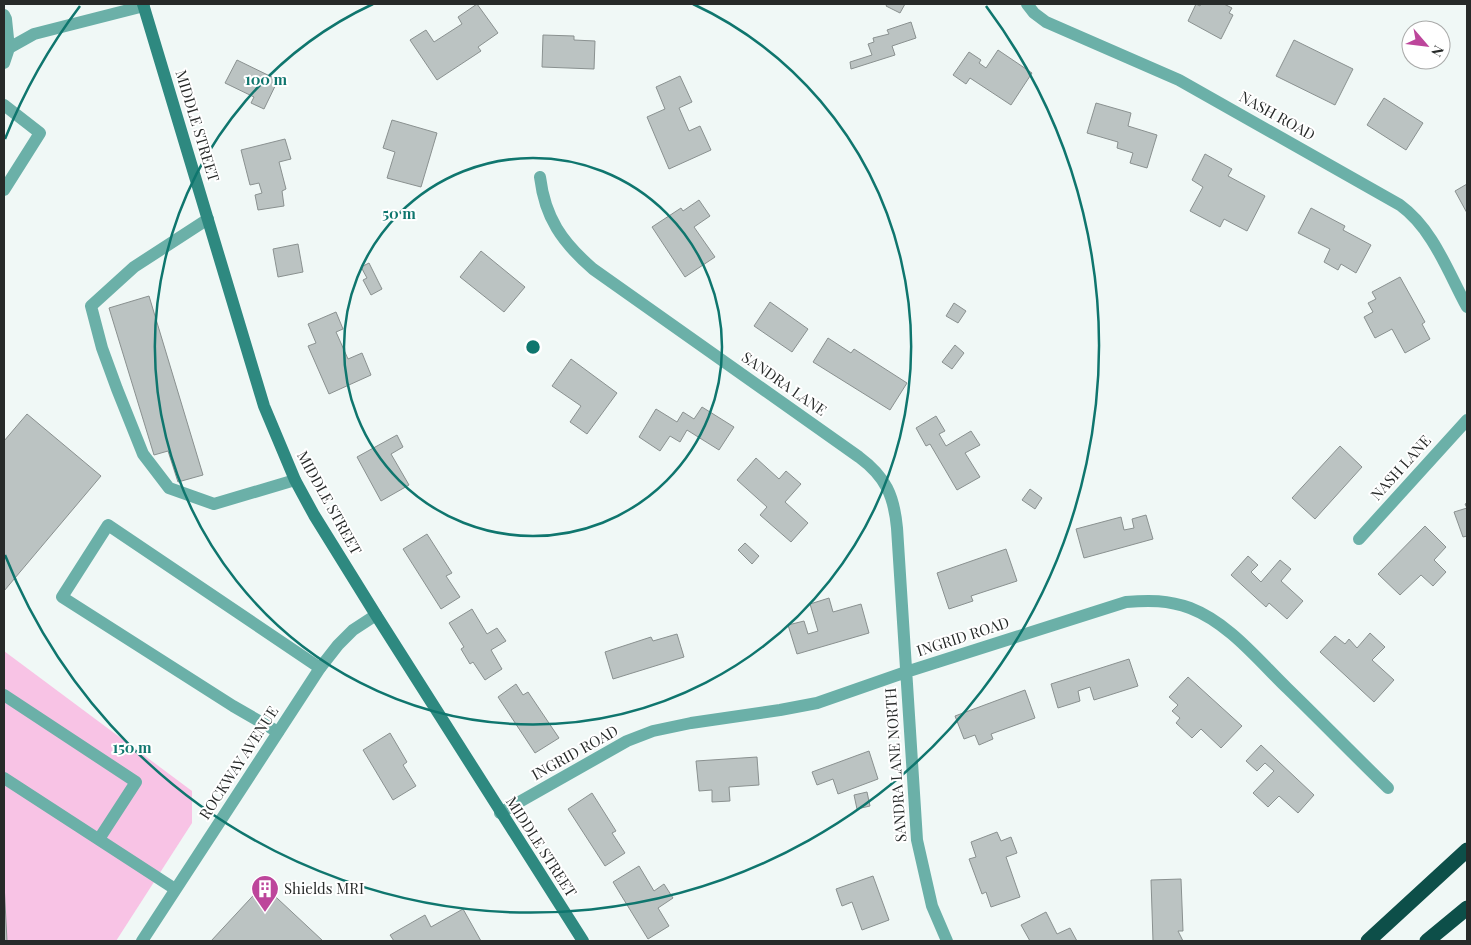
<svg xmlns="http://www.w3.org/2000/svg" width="1471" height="945" viewBox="0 0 1471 945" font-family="'Playfair Display',serif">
<rect width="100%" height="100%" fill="#f0f8f6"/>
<!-- green -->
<path fill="#f8c3e5" d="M4,651L192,791V823L116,941H4Z"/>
<!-- building -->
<path fill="#bbc3c2" stroke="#8a9190" d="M477,4L498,33L478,47L481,51L437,80L410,40L426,30L434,42L462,24L458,17Z
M887,4H905L900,13L886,6Z
M1196,4L1200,6L1201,4H1224L1232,8L1229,13L1233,15L1221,39L1188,21Z
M911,22L916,38L892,46L895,55L851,69L850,62L872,55L868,44L874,42L873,38L889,34L887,30Z
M543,35L574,36V40L595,41L594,69L542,67Z
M1294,40L1353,69L1335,105L1276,76Z
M998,50L1032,73L1011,105L970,78L966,84L953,75L969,52L981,60L979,63L986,68Z
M237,60L278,80L264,109L251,103L254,97L225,83Z
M680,76L692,102L679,108L689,131L700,126L711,150L669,169L647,117L665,109L656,87Z
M1384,98L1423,123L1406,150L1367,125Z
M1096,103L1131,113L1128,126L1157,135L1147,168L1130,163L1133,153L1117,148L1118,142L1087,133Z
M392,120L437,133L421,187L387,178L395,152L383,148Z
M285,139L291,159L279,162L286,189L282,191L284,206L258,210L255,195L262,193L259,183L250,185L241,150Z
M1205,154L1232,169L1228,176L1265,196L1247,231L1224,219L1220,227L1190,211L1203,187L1192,180Z
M1467,184V213L1455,191Z
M699,200L710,216L694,227L715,257L685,277L652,227L681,208L683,211Z
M1311,208L1345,226L1343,230L1371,245L1356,273L1341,264L1338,270L1324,262L1330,249L1298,233Z
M298,244L303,272L278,277L273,249Z
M481,251L525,287L504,312L460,277Z
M369,263L382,289L371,295L363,280L367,278L361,267Z
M1400,277L1425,322L1422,324L1430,339L1405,353L1392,329L1375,338L1364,317L1373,312L1368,303L1376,299L1372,292Z
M149,296L203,475L178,482L168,451L154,455L109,308Z
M770,302L808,329L792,352L754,326Z
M954,303L966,311L958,323L946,316Z
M336,312L343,329L336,332L348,359L362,353L371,375L329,394L308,346L316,343L308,324Z
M828,338L851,353L854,349L907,383L890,410L813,362Z
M955,345L964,353L952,369L942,362Z
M571,359L617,393L587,434L570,422L581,406L552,386Z
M702,407L734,427L719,450L687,430L680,442L670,436L660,451L639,437L656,409L677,422L683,412L694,419Z
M27,414L101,476L4,591V441Z
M936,416L945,431L939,434L946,446L971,431L980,445L965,453L980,477L957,490L930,444L926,446L916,428Z
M397,435L403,447L391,454L409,485L381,501L357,457Z
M1340,446L1362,467L1315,519L1292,498Z
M756,458L779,479L786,471L801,484L785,502L808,523L791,542L760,515L767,507L737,480Z
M1030,489L1042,498L1035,509L1022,500Z
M1467,503V536L1463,537L1454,512L1467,508L1465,504Z
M1146,515L1153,539L1084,558L1076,529L1121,517L1124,530L1134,528L1132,519Z
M1425,526L1446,547L1434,560L1446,572L1433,586L1421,575L1400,595L1378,574Z
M427,534L452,573L446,576L460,597L441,609L403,549Z
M745,543L759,556L752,564L738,550Z
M1006,549L1017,581L971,596L973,601L949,609L937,573Z
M1248,556L1258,565L1251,572L1261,582L1280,560L1291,569L1281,581L1303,601L1287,619L1269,603L1266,607L1231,575Z
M829,598L833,612L861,604L869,633L797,654L788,625L804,621L808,634L818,631L810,604Z
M472,609L487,634L497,628L506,641L491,650L502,669L485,680L473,662L470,664L461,649L464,647L449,623Z
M1370,633L1385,647L1372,660L1394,680L1374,702L1320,652L1335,636L1345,644L1349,639L1357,648Z
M677,634L684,657L613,679L605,652L651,637L653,641Z
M1129,659L1138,686L1094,700L1090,687L1078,691L1080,701L1058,708L1051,684Z
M1188,677L1242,726L1221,748L1201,729L1192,738L1176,723L1180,718L1172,711L1178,705L1169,697Z
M516,684L523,695L528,692L559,738L535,753L498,697Z
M1025,690L1035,718L991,734L993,739L979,745L975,735L964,739L955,716Z
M390,733L407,762L403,765L416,786L393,800L363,750Z
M1261,745L1314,795L1298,813L1279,796L1268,807L1253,793L1274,771L1265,763L1257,771L1246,761Z
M869,751L878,779L838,794L833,779L817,785L812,772Z
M757,757L759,785L729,787L730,801L712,802V790L699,791L696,761Z
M867,792L870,806L857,809L854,795Z
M592,793L616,831L612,833L625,853L605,866L568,809Z
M997,832L1001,841L1011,837L1017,853L1006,857L1020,897L991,907L986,892L982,894L969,859L976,857L971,842Z
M639,866L654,891L664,884L673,898L658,908L669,926L648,939L613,882Z
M873,876L889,920L862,930L852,902L842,906L836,889Z
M1181,879L1183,931H1178L1183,941H1153L1151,880Z
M4,883L7,941H4Z
M263,885L323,941H211Z
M463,909L481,941H394L390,935L425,915L431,927Z
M1046,912L1057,934L1070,928L1077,941H1030L1021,925Z"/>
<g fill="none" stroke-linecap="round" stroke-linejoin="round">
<!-- lane -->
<path stroke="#6bb0a8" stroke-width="12" d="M4,105L40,133L4,190
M208,219L134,267L91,306L102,348L117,389L143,454L169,488L214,504L295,480
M4,695L136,782L99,839
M278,732L233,706L62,597L108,525L320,668
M4,778L175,889"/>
<!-- street -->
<path stroke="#6bb0a8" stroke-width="12" d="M1027,4L1034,13L1046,22L1179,80L1400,205C1433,229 1448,272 1467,307
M4,15L6,19L9,48L4,63
M9,48L34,34L144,6
M540,177C545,218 562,242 593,269L859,457C886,477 894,496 897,528L917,840L932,906L947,941
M1359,539L1467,420
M500,813L627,741L653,731L691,723L780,710L817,703L906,672L1126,602C1149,600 1168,600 1190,608C1229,623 1258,660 1287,688C1321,721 1354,755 1388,788
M142,941L320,668L338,645L353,630L376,615"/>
<!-- secondary -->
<path stroke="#2e8980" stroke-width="12" d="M143,4L264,406L295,480L314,515L376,615L583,941"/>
<!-- highway -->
<path stroke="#0d4f49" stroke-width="15" d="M1368,941L1467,850
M1427,941L1467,908"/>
</g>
<!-- distance rings -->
<g fill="none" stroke="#0f766e" stroke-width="2.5">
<circle cx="533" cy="347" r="189"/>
<path d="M693 4A378 378 0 1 1 373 4"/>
<path d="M5 139A567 567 0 0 1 80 6M986 6A567 567 0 1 1 5 555"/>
</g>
<!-- icons -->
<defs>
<symbol id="building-pin" viewBox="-11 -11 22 30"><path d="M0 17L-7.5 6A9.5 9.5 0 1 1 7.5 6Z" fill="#bd469b" stroke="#fff"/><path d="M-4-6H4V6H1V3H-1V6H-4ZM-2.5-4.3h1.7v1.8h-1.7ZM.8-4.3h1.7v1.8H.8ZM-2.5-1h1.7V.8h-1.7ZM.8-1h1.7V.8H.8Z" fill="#fff"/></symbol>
</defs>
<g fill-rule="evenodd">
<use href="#building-pin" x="249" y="873" width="32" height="43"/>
</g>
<g text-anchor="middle" stroke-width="4" stroke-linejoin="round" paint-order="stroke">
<!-- street labels -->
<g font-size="15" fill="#272a29" stroke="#fff">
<text transform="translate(1277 116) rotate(29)" y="5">NASH ROAD</text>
<text transform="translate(197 126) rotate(73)" y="5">MIDDLE STREET</text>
<text transform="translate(784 384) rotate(35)" y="5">SANDRA LANE</text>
<text transform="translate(1401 468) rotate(-48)" y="5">NASH LANE</text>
<text transform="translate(329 503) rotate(61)" y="5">MIDDLE STREET</text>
<text transform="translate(963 637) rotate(-18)" y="5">INGRID ROAD</text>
<text transform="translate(575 753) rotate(-29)" y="5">INGRID ROAD</text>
<text transform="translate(239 763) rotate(-57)" y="5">ROCKWAY AVENUE</text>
<text transform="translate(896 765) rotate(-94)" y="5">SANDRA LANE NORTH</text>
<text transform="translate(541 847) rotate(57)" y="5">MIDDLE STREET</text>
</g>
<!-- poi labels -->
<g font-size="15" fill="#272a29" stroke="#fff" text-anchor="start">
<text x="284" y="894">Shields MRI</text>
</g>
</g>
<circle cx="533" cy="347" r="8" fill="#0f766e" stroke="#fff" stroke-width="2.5"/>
<g font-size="15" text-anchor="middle" font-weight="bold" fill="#0f766e" stroke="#fff" stroke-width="4" stroke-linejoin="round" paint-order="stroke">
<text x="266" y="85">100 m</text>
<text x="399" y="219">50 m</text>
<text x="132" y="753">150 m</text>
</g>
<!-- border -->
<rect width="1471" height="945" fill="none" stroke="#272a29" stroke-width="10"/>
<!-- north arrow -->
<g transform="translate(1426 45) rotate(118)"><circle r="24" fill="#ffffff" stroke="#a9aaa9"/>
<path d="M0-4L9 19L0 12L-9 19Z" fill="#bd469b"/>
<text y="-8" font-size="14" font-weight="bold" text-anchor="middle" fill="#272a29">N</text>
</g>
</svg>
